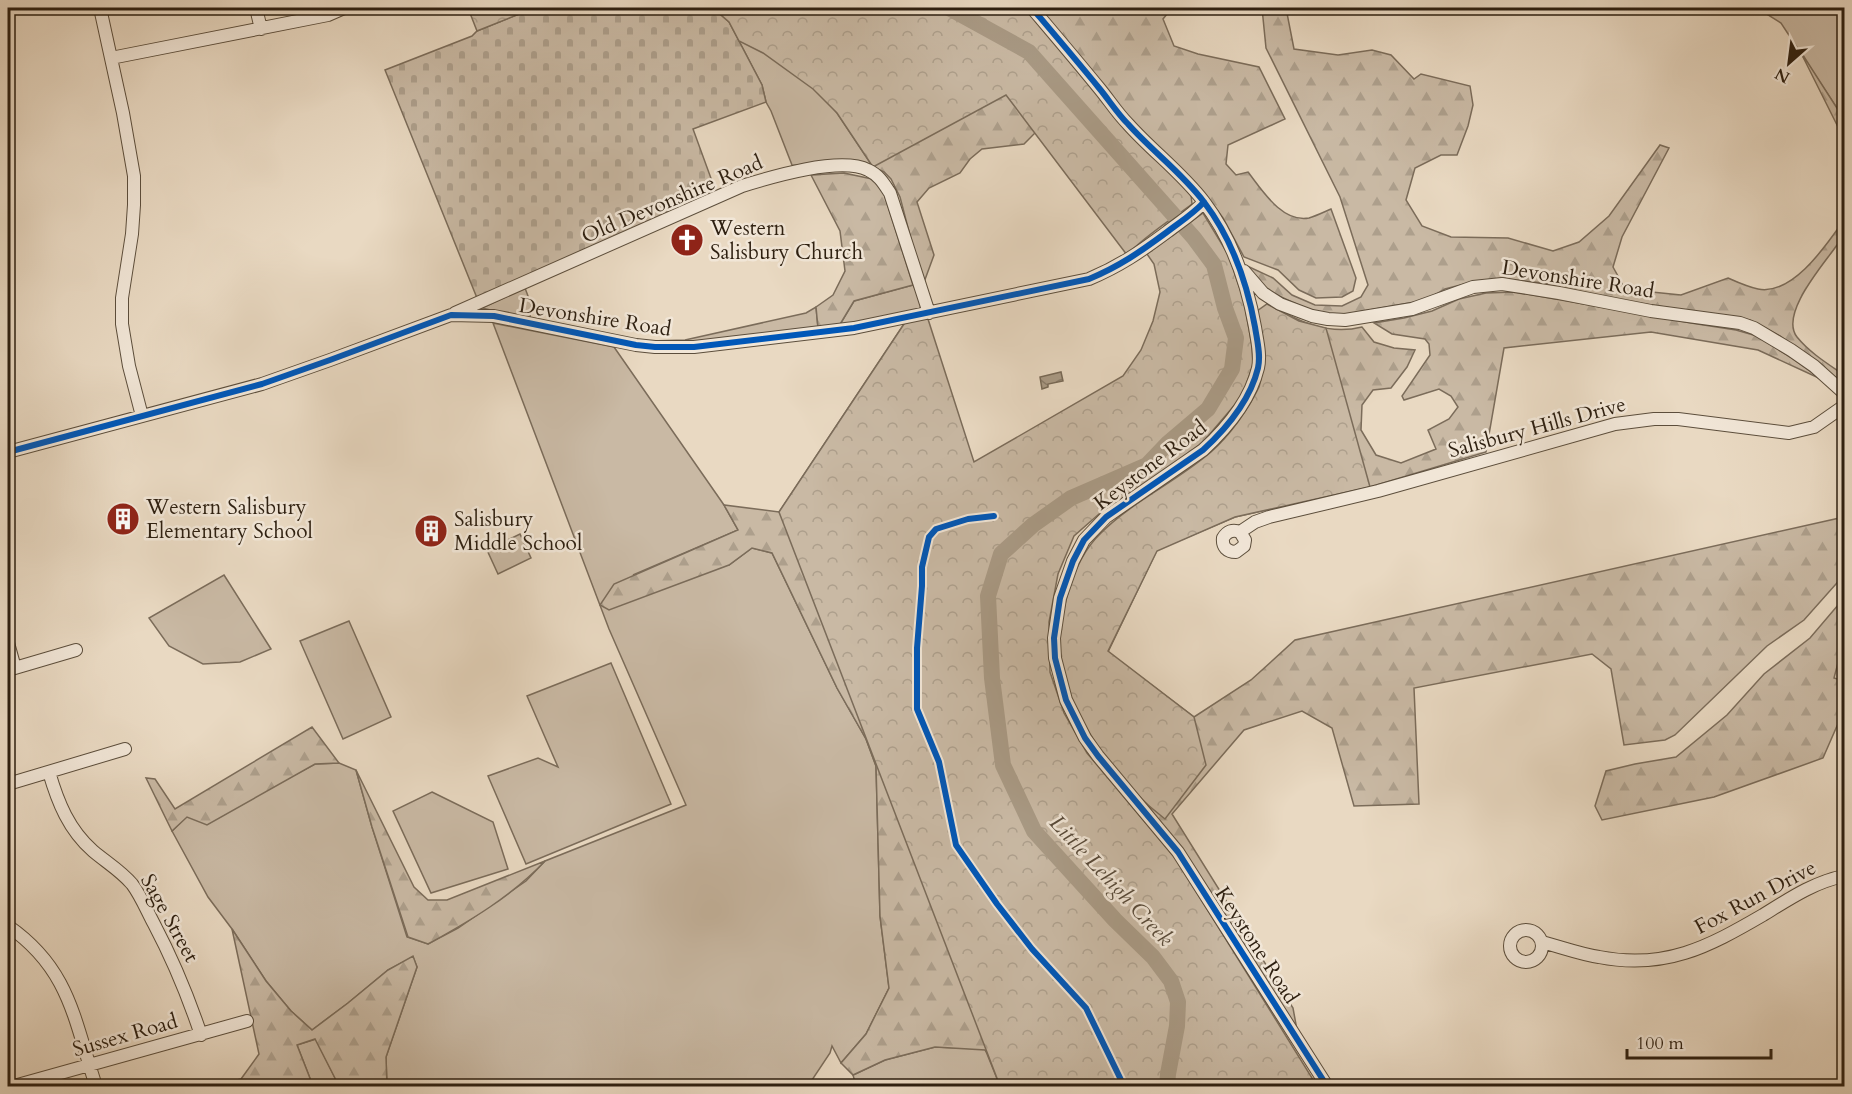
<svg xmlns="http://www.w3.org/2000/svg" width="1852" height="1094" viewBox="0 0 1852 1094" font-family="Cardo,serif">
<defs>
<pattern id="forest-firs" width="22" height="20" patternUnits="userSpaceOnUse" patternTransform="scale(1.5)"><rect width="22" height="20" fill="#c9b9a4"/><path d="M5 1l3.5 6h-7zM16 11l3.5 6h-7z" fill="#ad9f8c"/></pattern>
<pattern id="cemetery-stones" width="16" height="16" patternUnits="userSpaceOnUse" patternTransform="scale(1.5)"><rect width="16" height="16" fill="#c9b9a4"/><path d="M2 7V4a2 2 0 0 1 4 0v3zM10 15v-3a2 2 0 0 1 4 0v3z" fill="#ad9f8c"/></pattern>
<pattern id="park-crowns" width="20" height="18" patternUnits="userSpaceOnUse" patternTransform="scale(1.5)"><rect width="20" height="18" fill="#c9b9a4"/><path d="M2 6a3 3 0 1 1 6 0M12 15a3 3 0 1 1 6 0" fill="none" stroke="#ad9f8c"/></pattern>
<pattern id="water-waves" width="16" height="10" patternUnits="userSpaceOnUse" patternTransform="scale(1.5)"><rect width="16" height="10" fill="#a99a85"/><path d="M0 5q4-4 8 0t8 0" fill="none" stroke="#8a7d6b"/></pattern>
</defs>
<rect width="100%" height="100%" fill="#e9d9c2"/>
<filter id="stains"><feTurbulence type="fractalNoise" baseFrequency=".00333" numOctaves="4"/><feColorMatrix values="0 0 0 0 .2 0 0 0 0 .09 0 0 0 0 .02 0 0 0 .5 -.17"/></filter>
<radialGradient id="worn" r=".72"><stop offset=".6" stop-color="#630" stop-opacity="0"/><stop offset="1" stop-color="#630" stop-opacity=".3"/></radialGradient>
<!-- green -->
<path fill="#c9b9a4" stroke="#7b6c5a" stroke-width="1.5" d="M1757,8H1844V119L1781,23Z
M754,39L794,61L837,113L873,167L792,165L771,111L766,102L762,85L739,41Z
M913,285L922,300V305L917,311L839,326L854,301Z
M525,288L531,304L530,319L482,308Z
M816,307L818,328L688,343L649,341L685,340L806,313Z
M493,323L614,347L724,505L738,530L633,575L729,565L752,548L772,553L837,688L866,739L876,766L880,916L889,988L866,1034L841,1063L832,1046L830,1053L808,1086H387L386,1057L417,967L413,957L388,970L348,1003L312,1030L291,1011L266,981L232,929L208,897L172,831L186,817L283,781L315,764L339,763L356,770L372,827L407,937L428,944L458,928L526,881L545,861L686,805L609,629Z
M520,534L531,558L498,574L487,550Z
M224,575L271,649L240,662L203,664L169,646L149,618Z
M349,621L391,717L343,739L300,641Z
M611,663L671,804L526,864L488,776L538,758L558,767L527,696Z
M432,792L493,822L508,869L431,893L393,811Z
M316,1039L339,1086H313L297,1045Z
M935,1047L985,1049L1000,1086H856L853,1075L885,1060Z"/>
<!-- forest -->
<path fill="url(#forest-firs)" stroke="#7b6c5a" stroke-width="1.5" d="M713,8L1043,92L1035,133L1024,144L982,149L970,159L960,173L929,188L917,202L934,255L923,285L900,197L891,179L884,172L873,167L837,76L754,39L739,41L729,22Z
M1037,8H1172L1163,19L1174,46L1198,54L1259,67L1285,119L1228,145L1226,164L1236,175L1248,172C1262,190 1282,223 1309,218C1316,216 1324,212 1331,209L1356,278L1353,291L1342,297L1316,298L1299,290L1278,270L1244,257L1223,218L1206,195L1167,158L1130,120Z
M1262,8H1286L1294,49L1338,55L1372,50L1391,55L1414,79L1421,74L1470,86L1473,105L1468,126L1457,155H1441L1415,168L1406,200L1422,226L1451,237L1508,238L1553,251L1579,242L1609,216L1660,145L1669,148L1622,237L1613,267L1623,285L1642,291L1681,295L1728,278C1737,282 1748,287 1758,289C1793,296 1827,244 1844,220V238L1837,245C1824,264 1779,314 1797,337C1810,353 1828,364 1844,375V389L1817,364L1780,336L1750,320L1618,300L1544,283L1505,279L1476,281L1445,289L1426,300L1341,315L1314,312L1268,291L1245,265L1273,278L1292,295L1315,305L1342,306L1361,297L1368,285L1340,197L1266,48Z
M1799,49L1844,119V139Z
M844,173L872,179L882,187L913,285L854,301L839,326L818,328L816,307L833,295L845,271L840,231L811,175Z
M1515,292L1691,323L1736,330L1757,336L1790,357L1821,379L1758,350L1651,332L1504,348L1486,452L1370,487L1235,517L1157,550L1108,652L1194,717L1251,680L1295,640L1844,517V575L1804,620L1767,646L1675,735L1665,740L1624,745L1611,669L1592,654L1414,688L1419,804L1354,806L1332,728L1302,711L1244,730L1172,814L1293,1008L1297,1030L1181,849L1147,805L1109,761L1087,550L1100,534L1119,517L1211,452L1238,421L1260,385L1264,353L1267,304C1297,320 1326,336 1362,327L1374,342L1394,348L1415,350L1407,367L1391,388L1373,390L1362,405L1361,430L1376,455L1401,463L1436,449L1428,430L1449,419L1458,407L1451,396L1439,389L1404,400L1402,396L1430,355L1429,344L1425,339L1392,334L1374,323L1404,318L1432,311L1459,299L1486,293Z
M906,321L1012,1086L985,1050L935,1047L885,1060L853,1075L841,1063L866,1034L889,988L880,916L876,766L866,739L837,688L772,553L752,548L729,565L609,610L600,605L614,584L738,530L724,505L779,512Z
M1844,598V651H1841L1834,678L1844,681V731L1837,726L1823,758L1714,797L1602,820L1595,806L1606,771L1635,764L1676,757L1727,715L1764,674L1810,638Z
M312,727L339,763L315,764L207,825L187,817L172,831L146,778L155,779L175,809Z
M356,770L414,887L428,900H447L545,861C512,896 470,921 428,944L408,937L372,827Z
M232,929L266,981L291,1011L312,1030L348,1003L388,970L413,956L417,967L386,1057L387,1086H339L315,1039L297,1045L313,1086H214L241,1079L259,1054Z"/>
<!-- cemetery -->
<path fill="url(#cemetery-stones)" stroke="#7b6c5a" stroke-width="1.5" d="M534,8H713L729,22L762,85L766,102L693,129L716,192L477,298L385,70L472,36L477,31Z"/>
<!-- park -->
<path fill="url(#park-crowns)" stroke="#7b6c5a" stroke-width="1.5" d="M468,8H534L477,31Z
M713,8H1024L1191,195L1192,204C1171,220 1146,235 1127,255L1006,95L873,167L837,113L813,89L763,53L739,41L729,22Z
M1203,213L1229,256L1244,301L1252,346L1253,365L1246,385L1238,401L1203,442L1170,467L1099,514L1074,536L1058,574L1049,622L1050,672L1064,713L1087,753L1176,859L1317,1086H1000L779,512L906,321L927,316L974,462L1123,376L1141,350L1153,321L1160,292L1154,264L1147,254Z
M1267,304L1299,321L1326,328L1370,487L1235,517L1157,551L1108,651L1194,717L1206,765L1165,819C1116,782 1066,712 1059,650C1058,632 1063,613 1067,596C1073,574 1084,549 1101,533C1133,501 1176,482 1211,452C1230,435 1248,410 1259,387C1262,378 1263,365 1264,355C1265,341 1260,325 1257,311Z"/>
<!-- water -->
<path fill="url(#water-waves)" stroke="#776956" stroke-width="1.5" d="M1061,372L1063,381L1048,384V387L1042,389L1040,377Z"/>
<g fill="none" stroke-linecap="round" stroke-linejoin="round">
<!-- river -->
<path stroke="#a99a85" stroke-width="16" d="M949,8L1029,52L1194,238L1214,265L1225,308L1236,338L1232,369L1208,409L1168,443L1147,465L1071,498L1033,525L1001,554L988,596L992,678L1003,765L1034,831L1115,920L1153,957L1171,981L1178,1002L1177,1026L1168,1074L1167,1086"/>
<defs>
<path id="minor" d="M100,8L123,113L134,176V205L132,234L122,298V324L129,366L142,416
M256,8L261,29
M1032,8C1054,34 1077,61 1099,88C1109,100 1117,113 1128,124C1152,151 1182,173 1204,202C1232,239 1247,282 1255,327C1257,340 1261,355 1258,368C1250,401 1227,428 1203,450L1106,517L1084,540L1073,561L1060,598L1054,638L1055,658L1066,700L1085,738L1098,756L1178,852L1327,1086
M111,58L328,15L344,8
M1244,271L1263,293L1280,304L1312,316L1328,319L1345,320L1412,309L1473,287L1502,284L1559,293L1651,311L1740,323L1754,328L1791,350L1814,366L1844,393
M455,313L742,186C771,177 840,156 868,170C879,175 884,184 890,193L929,313
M8,452L262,384L330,360L451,315L494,316L636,345L655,347H694L854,328L1089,279C1120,266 1140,252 1167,232C1180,222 1193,214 1204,202
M1240,532L1245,540L1244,546L1236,552C1227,552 1222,547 1223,538C1227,531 1233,529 1240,532L1255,522L1269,517L1378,491L1615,424L1654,419H1678L1789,433L1814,427L1844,406
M8,643L15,668
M8,670L76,650
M49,772C58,803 69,830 93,851C106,862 121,871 132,884C141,896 147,911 154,924C173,960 188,996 201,1035
M8,784L125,749
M8,926C70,969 74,1020 96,1086
M1510 946a16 16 0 1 1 32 0a16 16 0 1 1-32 0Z
M1542,942C1561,947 1580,954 1599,957C1665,970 1708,947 1763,915C1789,899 1814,882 1844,876
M14,1086L247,1021"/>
</defs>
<!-- minor casing -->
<use href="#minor" stroke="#5c4e3c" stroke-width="14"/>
<!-- minor -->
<use href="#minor" stroke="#f1e6d7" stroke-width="12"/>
<defs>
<path id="cycleway" d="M1032,8C1054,34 1077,61 1099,88C1109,100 1117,113 1128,124C1152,151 1182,173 1204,202C1232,239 1247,282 1255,327C1257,340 1261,355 1258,368C1250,401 1227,428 1203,450L1106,517L1084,540L1073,561L1060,598L1054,638L1055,658L1066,700L1085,738L1098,756L1178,852L1327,1086
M8,452L262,384L330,360L451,315L494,316L636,345L655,347H694L854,328L1089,279C1120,266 1140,252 1167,232C1180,222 1193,214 1204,202
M994,516L968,519L936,529L929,537L922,567V586L917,648V709L939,762L956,845L997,904L1032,949L1086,1008L1124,1086"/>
</defs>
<!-- cycleway casing -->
<use href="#cycleway" stroke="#f1e6d7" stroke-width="10"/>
<!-- cycleway -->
<use href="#cycleway" stroke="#0057b8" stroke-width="6"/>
</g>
<!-- icons -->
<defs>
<symbol id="church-disc" viewBox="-11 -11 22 22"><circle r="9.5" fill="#8f2418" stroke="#f1e6d7"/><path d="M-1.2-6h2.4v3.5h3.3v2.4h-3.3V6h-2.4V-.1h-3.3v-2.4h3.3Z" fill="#fff"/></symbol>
<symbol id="building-disc" viewBox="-11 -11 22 22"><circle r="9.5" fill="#8f2418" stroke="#f1e6d7"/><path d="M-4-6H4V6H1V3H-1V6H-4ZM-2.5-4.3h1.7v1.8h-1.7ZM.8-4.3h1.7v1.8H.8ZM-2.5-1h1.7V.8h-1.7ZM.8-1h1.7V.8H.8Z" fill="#fff"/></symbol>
</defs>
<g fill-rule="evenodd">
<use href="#church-disc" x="668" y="221" width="38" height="38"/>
<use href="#building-disc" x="104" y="500" width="38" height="38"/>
<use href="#building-disc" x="412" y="512" width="38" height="38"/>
</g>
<g text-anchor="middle" stroke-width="5" stroke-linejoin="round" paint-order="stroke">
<!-- street labels -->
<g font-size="21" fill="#2d1f10" stroke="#f1e6d7">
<text transform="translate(672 199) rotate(-23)" y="7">Old Devonshire Road</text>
<text transform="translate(1578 279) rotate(9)" y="7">Devonshire Road</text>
<text transform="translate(595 317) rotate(9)" y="7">Devonshire Road</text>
<text transform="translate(1537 427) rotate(-15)" y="7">Salisbury Hills Drive</text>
<text transform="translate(1150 465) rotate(-37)" y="7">Keystone Road</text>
<text transform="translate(1755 897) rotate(-28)" y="7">Fox Run Drive</text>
<text transform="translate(170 918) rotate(61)" y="7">Sage Street</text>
<text transform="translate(1257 945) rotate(57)" y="7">Keystone Road</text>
<text transform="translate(125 1035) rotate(-16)" y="7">Sussex Road</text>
</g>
<!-- poi labels -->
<g font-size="21" fill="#2d1f10" stroke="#f1e6d7" text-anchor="start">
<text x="710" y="235">Western<tspan x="710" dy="24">Salisbury Church</tspan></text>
<text x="146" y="514">Western Salisbury<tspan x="146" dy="24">Elementary School</tspan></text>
<text x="454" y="526">Salisbury<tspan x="454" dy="24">Middle School</tspan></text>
</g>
<!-- water labels -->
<g font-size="22" font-style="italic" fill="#584a39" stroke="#f1e6d7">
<text transform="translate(1112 880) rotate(47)" y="8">Little Lehigh Creek</text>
</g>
</g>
<!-- margin -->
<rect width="1852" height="1094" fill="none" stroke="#e9d9c2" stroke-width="30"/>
<rect x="9" y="9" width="1834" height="1076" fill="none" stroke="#2d1f10" stroke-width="3"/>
<rect x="15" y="15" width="1822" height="1064" fill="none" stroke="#2d1f10" stroke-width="1.5"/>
<!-- north arrow -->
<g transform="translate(1789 63) rotate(208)" stroke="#f1e6d7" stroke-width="4.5" paint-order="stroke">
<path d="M0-4.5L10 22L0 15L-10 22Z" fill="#2d1f10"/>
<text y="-9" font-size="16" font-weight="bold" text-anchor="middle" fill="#2d1f10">N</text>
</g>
<!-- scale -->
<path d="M1627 1049v9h144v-9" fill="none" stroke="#2d1f10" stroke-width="3"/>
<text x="1636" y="1049" font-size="18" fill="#2d1f10" stroke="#f1e6d7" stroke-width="4.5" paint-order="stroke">100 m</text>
<rect width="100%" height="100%" filter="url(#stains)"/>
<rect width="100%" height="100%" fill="url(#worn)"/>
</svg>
